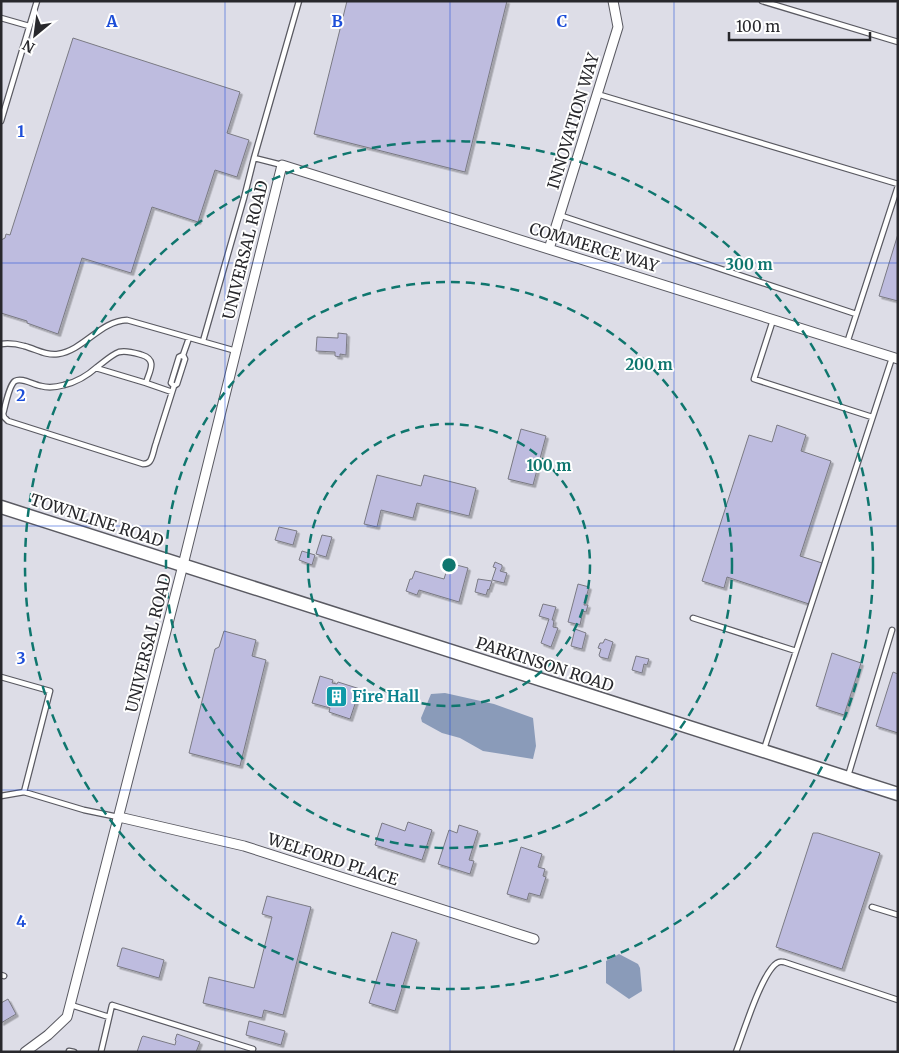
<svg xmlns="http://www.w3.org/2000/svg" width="899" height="1053" viewBox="0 0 899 1053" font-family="Merriweather,serif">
<defs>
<filter id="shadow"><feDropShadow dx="2.5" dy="2.5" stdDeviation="0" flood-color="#0004"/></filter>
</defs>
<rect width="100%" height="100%" fill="#dddde7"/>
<!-- water -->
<path fill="#8a9bb9" d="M445,693L494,704L533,718L536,746L533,759L483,751L460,738L442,733L422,722L421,718L431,694Z
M619,954L638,964L640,968L642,991L629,999L606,983V961Z"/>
<!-- building -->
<path fill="#bebcdf" stroke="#7a7a83" filter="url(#shadow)" d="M347,1H507L465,172L314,134Z
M73,38L240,92L227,133L249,140L237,177L215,170L198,222L152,207L131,273L82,258L58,334L27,323V321L1,313V240L5,238L6,234L10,235Z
M898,234V301L879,296Z
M338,333L347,334L346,355L340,354V357L335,356V352L316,351L317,337L338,338Z
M777,425L806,435L801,451L831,461L800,556L822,563L809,604L727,577L724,588L702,581L749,435L772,442Z
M521,429L546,436L533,485L508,479Z
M377,475L421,486L424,475L476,488L469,516L417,503L413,518L381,510L377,527L364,524Z
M279,527L297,531L293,545L275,540Z
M322,535L332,537L326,557L316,554Z
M302,551L315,555L312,565L299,560Z
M495,562L502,565V568L500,571L507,573L504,583L492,580L496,568L493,567Z
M449,563L468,568L459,602L419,590L417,595L406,591L410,579H412L415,571L444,579Z
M478,579L492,581L489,590L488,589L486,595L475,592Z
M578,584L589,587L584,605H588L586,612L583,611L580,625L568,622Z
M543,604L556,607L552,620H554L553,627L558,628L551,647L541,643L549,619L539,616Z
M575,629L586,633L582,649L571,646Z
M224,631L256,640L252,656L266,660L240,766L189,753L215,649L219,647Z
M605,639L613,642L608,659L600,657L599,655L601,649L598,648L600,643H603Z
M832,653L861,663L844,715L816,706Z
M636,656L649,659L647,665L644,664L642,673L632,670Z
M893,672L898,674V733L876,726Z
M320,676L333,680L332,683L337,684L338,682L360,689L350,719L329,712L330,708L312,703Z
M408,822L432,830L422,860L375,845L382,823L405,831Z
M459,825L478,831L469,860L474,861L470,874L438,864L449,830L457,833Z
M813,833H818L880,853L842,969L776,947Z
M521,847L542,854L538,867L545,869L543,876L546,877L540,896L529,893L527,900L507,894Z
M267,896L311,907L283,1015L264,1010L262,1018L203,1003L209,977L254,988L272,917L262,914Z
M392,932L417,940L395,1011L369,1003Z
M122,948H124L164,960L159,978L117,966Z
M8,999L16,1014L1,1023V1003Z
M249,1021L285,1031L281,1045L246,1035Z
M177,1034L200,1042L196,1052H137L142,1037L143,1036L175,1045L176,1041L175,1040Z"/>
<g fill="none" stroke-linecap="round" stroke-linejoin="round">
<defs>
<path id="lane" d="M762,1L898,42
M1,18L29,26
M597,94L898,184
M1,121L37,1
M282,165L254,158L299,1
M559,215L856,314
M773,320L754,379L872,417
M203,341L244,198L254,158
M847,343L898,186
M1,344C9,343 17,344 24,346C36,349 46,356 58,354C84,350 100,321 127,320L236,351
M183,355L179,357L171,383L174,386L177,384L185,359L183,355L189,338
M96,368L146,383
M172,392L146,383C149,372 158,360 142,355C135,353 127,350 119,352C111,355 104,362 97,367C87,376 77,382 64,385C57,387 48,388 41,386C33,385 22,377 15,381C9,385 5,407 3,414L4,417L8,421L143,464C146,464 148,464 150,461C153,457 154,448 156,443C162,424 168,405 174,386
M693,618L796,651
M1,677L50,691L24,792
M764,749L892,358
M848,776L892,630
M1,796L24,792L84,810L118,817
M872,907L898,915
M1,975L4,976
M71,1005L109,1017
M69,1051L74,1052
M101,1052L112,1005L253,1049L252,1052
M736,1052C743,1034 762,972 777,963C780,961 781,962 784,962L898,1000"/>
<path id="street" d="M549,249L618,27L613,1
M119,817L244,846L534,939
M25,1052L48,1035L67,1017L183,565L282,165L898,359"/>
<path id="secondary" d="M1,507L898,794"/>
</defs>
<!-- lane casing -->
<use href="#lane" stroke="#5a5a62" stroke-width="7"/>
<!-- street casing -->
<use href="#street" stroke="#5a5a62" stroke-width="11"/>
<!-- secondary casing -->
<use href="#secondary" stroke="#5a5a62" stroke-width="15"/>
<!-- lane -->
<use href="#lane" stroke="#fff" stroke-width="4.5"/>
<!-- street -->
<use href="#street" stroke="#fff" stroke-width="9"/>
<!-- secondary -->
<use href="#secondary" stroke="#fff" stroke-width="12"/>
</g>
<!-- grid -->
<path fill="none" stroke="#1d4ed8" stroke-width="1" stroke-opacity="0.55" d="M225,1V1052M450,1V1052M674,1V1052M1,263H898M1,526H898M1,790H898"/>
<!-- distance rings -->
<g fill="none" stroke="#0f766e" stroke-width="2.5" stroke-dasharray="9 6">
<circle cx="449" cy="565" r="141"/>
<circle cx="449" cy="565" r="283"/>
<circle cx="449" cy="565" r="424"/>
</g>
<!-- icons -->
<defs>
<symbol id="building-square" viewBox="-11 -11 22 22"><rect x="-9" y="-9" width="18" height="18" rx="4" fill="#0f9aa8" stroke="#fff"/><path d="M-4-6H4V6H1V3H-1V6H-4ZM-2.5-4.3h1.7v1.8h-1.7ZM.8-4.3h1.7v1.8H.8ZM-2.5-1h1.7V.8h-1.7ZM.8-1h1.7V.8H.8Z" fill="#fff"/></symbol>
</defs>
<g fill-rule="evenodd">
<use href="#building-square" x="324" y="684" width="25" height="25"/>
</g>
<g text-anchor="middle" stroke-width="4" stroke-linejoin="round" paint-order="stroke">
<!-- street labels -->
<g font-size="16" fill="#28282c" stroke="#fff">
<text transform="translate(573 121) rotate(-73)" y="6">INNOVATION WAY</text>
<text transform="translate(594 247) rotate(17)" y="6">COMMERCE WAY</text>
<text transform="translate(245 250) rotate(-76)" y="6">UNIVERSAL ROAD</text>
<text transform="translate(97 520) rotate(18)" y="6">TOWNLINE ROAD</text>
<text transform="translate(148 643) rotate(-76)" y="6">UNIVERSAL ROAD</text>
<text transform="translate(545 664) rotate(18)" y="6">PARKINSON ROAD</text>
<text transform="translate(333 859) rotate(18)" y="6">WELFORD PLACE</text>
</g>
<!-- culture labels -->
<g font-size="16" font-weight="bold" fill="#0d838f" stroke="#fff" text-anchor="start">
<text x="352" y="702">Fire Hall</text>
</g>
</g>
<g font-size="16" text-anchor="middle" font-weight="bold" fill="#1d4ed8" stroke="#fff" stroke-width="4" stroke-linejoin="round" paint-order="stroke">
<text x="112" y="27">A</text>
<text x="337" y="27">B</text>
<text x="562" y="27">C</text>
<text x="21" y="137">1</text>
<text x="21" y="401">2</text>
<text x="21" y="664">3</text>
<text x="21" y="927">4</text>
</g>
<circle cx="449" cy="565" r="8" fill="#0f766e" stroke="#fff" stroke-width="2.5"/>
<g font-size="15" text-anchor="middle" font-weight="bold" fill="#0f766e" stroke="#fff" stroke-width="4" stroke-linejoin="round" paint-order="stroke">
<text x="749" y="270">300 m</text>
<text x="649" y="370">200 m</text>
<text x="549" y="471">100 m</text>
</g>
<!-- border -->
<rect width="899" height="1053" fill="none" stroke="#28282c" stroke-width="5"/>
<!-- north arrow -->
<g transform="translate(35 35) rotate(209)" stroke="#ffffff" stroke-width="4" paint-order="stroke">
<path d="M0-4L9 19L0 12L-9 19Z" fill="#28282c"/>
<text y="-8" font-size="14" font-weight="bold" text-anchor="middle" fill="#28282c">N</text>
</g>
<!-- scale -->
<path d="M729 32v8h141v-8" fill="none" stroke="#28282c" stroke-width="2.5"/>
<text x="736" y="32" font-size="15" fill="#28282c" stroke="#ffffff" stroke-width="4" paint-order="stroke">100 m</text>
</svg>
